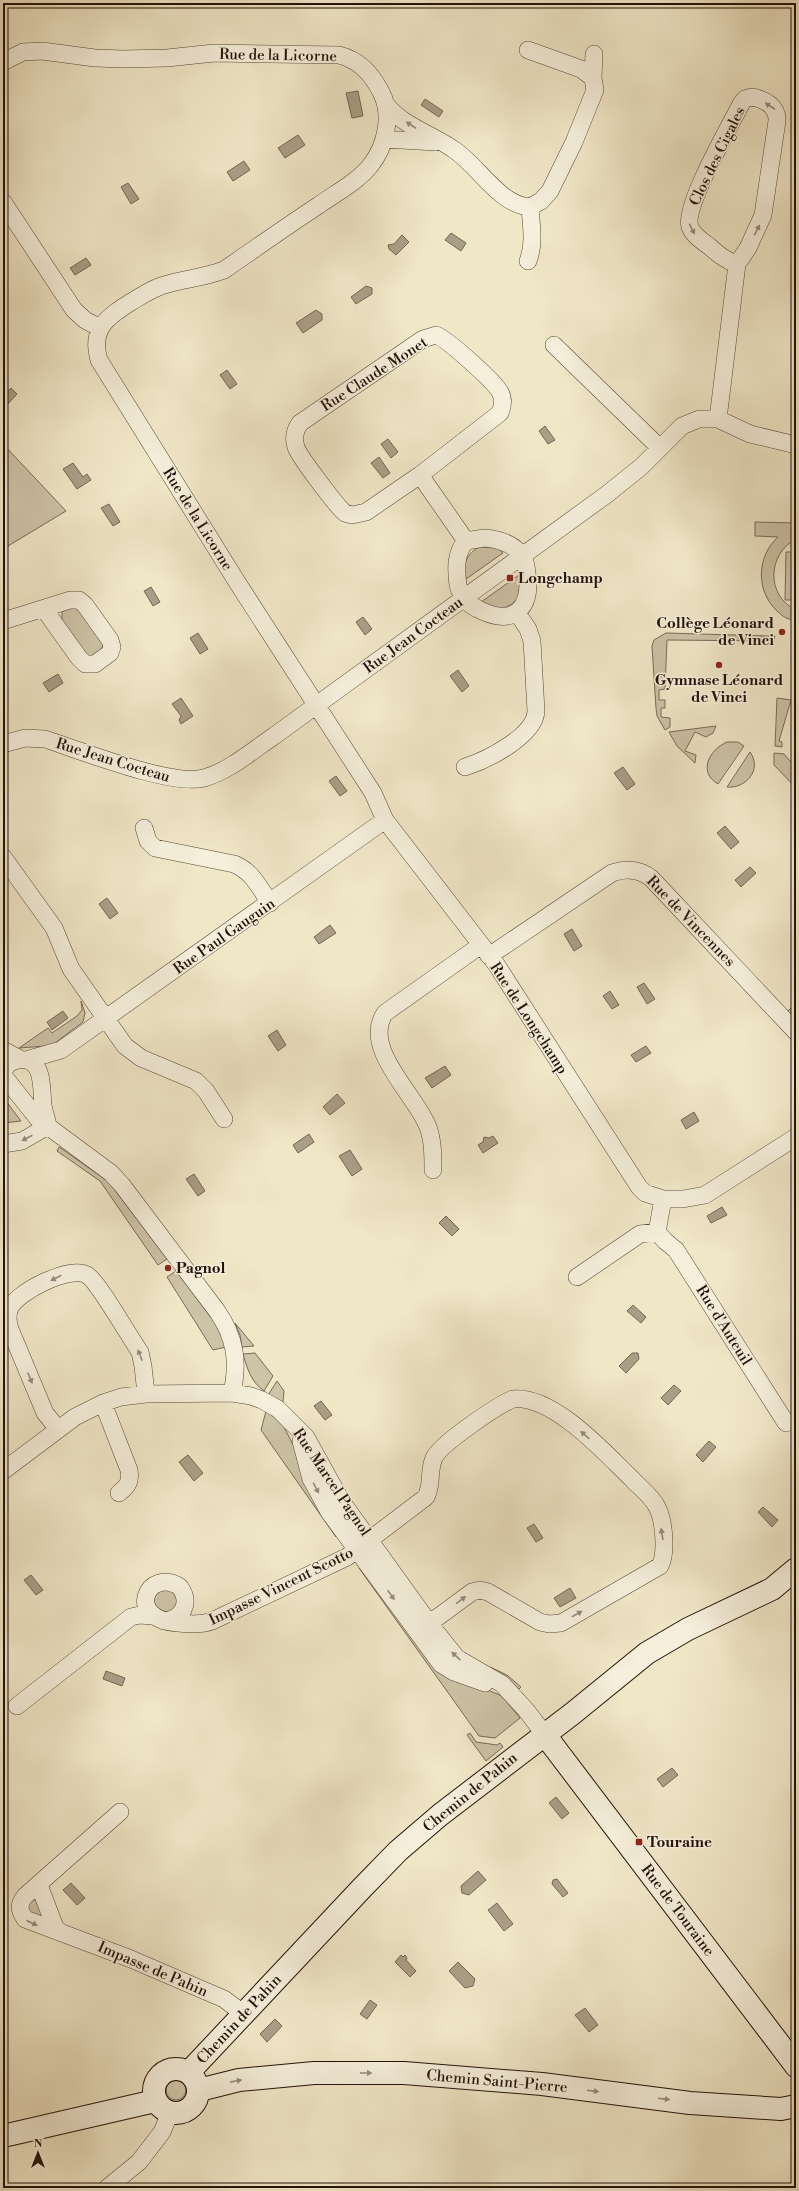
<svg xmlns="http://www.w3.org/2000/svg" width="799" height="2191" viewBox="0 0 799 2191" font-family="'Libre Bodoni',serif">
<rect width="100%" height="100%" fill="#f0e7c7"/>
<filter id="stains"><feTurbulence type="fractalNoise" baseFrequency=".005" numOctaves="4"/><feColorMatrix values="0 0 0 0 .2 0 0 0 0 .09 0 0 0 0 .02 0 0 0 .5 -.17"/></filter>
<radialGradient id="worn" r=".72"><stop offset=".6" stop-color="#630" stop-opacity="0"/><stop offset="1" stop-color="#630" stop-opacity=".3"/></radialGradient>
<!-- green -->
<path fill="#cdc3a7" stroke="#786a58" d="M3,444L66,511L3,549Z
M755,522L796,523V539C767,554 766,596 796,610V620C788,620 783,617 777,611C755,590 757,556 778,537L755,536Z
M795,546H796V608H794V600H785L786,552H795Z
M480,547L497,548L503,553L466,579C461,567 467,552 480,547Z
M519,575L521,595C507,611 500,611 481,602Z
M68,607L78,608L103,644L101,651L97,656H86L62,622V612Z
M666,633L769,636H775L773,641L667,640L665,689L659,690V700H665V708H661V717L670,718V727L665,730L657,716L656,708L652,646L654,640Z
M777,698L791,700L779,741L782,742V747L775,746Z
M716,726L713,733L706,737L695,732L685,751L696,755L695,763L677,746L669,732Z
M727,742H738L744,746L718,784C697,772 710,749 727,742Z
M750,752C763,770 745,789 727,787Z
M774,753L784,754L796,768V788L774,765Z
M81,1001L85,1013L83,1022L55,1043L47,1046L19,1048L48,1028L52,1033L77,1016L82,1010Z
M796,1003V1020L788,1011Z
M3,1097L21,1121L3,1123Z
M59,1147L109,1182L167,1259L158,1265L100,1181L57,1151Z
M176,1271L216,1324L226,1347L213,1350L167,1277Z
M235,1323L254,1346L242,1347L240,1335Z
M255,1353L273,1376L264,1391C251,1382 247,1368 243,1354Z
M277,1381L284,1391L283,1402L268,1395Z
M266,1411L282,1423L338,1533L336,1537L261,1430Z
M359,1568L363,1570L476,1685L502,1696L520,1718L495,1738L479,1736Z
M172,1590L178,1601L172,1612H159L152,1598L156,1591Z
M490,1667L507,1675L521,1687L519,1689L488,1670Z
M470,1733L476,1742L497,1745L500,1743L503,1747L486,1761L467,1735Z
M33,1897L37,1899L50,1925L29,1918L24,1902Z
M166 2090a10 10 0 1 1 20 0a10 10 0 1 1-20 0Z"/>
<!-- water -->
<path fill="#aa9e86" stroke="#746654" d="M358,91L363,116L352,118L346,93Z
M425,99L443,111L439,117L421,105Z
M298,135L305,145L285,158L278,148Z
M244,161L250,170L233,181L227,172Z
M128,183L139,199L131,204L121,187Z
M451,233L466,243L461,251L445,240Z
M402,235L409,242L396,255L389,249L388,245L394,244Z
M86,258L91,265L75,275L70,268Z
M366,286L372,288V294L356,304L351,297Z
M316,310L322,314V320L303,333L296,323Z
M227,370L237,384L230,389L220,375Z
M11,388L17,394L6,406H3V397Z
M545,426L555,440L548,444L539,431Z
M388,439L398,452L391,458L381,444Z
M379,457L390,473L383,478L371,463Z
M73,463L83,477L87,474L91,480L77,489L63,469Z
M109,504L120,522L113,526L101,508Z
M151,587L160,602L153,606L144,591Z
M363,617L372,629L365,635L356,622Z
M198,633L208,649L200,654L190,638Z
M458,670L469,686L462,692L450,676Z
M58,674L63,683L49,692L43,683Z
M181,698L193,716L181,724L179,720L181,716L172,704Z
M623,767L635,784L627,790L614,773Z
M336,776L347,791L340,796L329,781Z
M725,826L739,842L731,849L717,833Z
M750,867L756,873L741,887L735,880Z
M107,898L118,913L110,919L99,904Z
M330,925L336,933L319,944L314,937Z
M572,929L582,946L574,951L564,934Z
M644,983L655,999L647,1004L637,987Z
M610,991L619,1005L612,1009L603,996Z
M63,1011L68,1018L52,1030L47,1022Z
M277,1030L286,1045L278,1051L268,1036Z
M646,1046L651,1053L636,1062L631,1055Z
M445,1066L451,1075L432,1088L425,1078Z
M337,1094L345,1103L330,1115L323,1107Z
M694,1112L699,1121L686,1129L681,1120Z
M309,1134L314,1142L298,1153L293,1145Z
M493,1136L498,1143L483,1153L478,1145L483,1142L484,1137L489,1138Z
M350,1150L362,1169L352,1176L339,1156Z
M194,1174L205,1191L198,1196L186,1179Z
M722,1207L727,1215L711,1223L707,1216Z
M446,1216L459,1229L452,1236L439,1223Z
M633,1305L646,1317L641,1323L627,1311Z
M632,1353H638L639,1359L626,1373L619,1366Z
M674,1385L681,1391L668,1405L661,1398Z
M321,1401L332,1415L325,1420L314,1406Z
M709,1441L716,1447L703,1462L696,1455Z
M188,1455L203,1473L194,1481L179,1462Z
M763,1507L778,1520L772,1527L758,1512Z
M534,1524L543,1538L536,1542L527,1528Z
M31,1575L43,1590L36,1595L24,1580Z
M570,1588L576,1598L560,1607L554,1598Z
M106,1671L125,1678L122,1686L103,1679Z
M672,1768L678,1775L663,1787L657,1779Z
M556,1797L569,1813L562,1819L549,1803Z
M478,1871L486,1880L469,1895L462,1893L461,1886Z
M557,1879L568,1893L563,1897L552,1884L553,1880Z
M71,1883L85,1898L77,1905L63,1890Z
M497,1903L513,1924L504,1931L488,1910Z
M401,1955L403,1957L405,1955L407,1958L406,1960L416,1971L410,1977L395,1962Z
M458,1962L475,1979L473,1986L465,1988L449,1971Z
M370,2000L377,2005L367,2019L360,2014Z
M585,2008L598,2025L589,2032L575,2015Z
M275,2019L282,2026L267,2042L260,2034Z"/>
<g fill="none" stroke-linecap="round" stroke-linejoin="round">
<defs>
<path id="street" d="M528,50L581,69L593,78
M3,62L23,52L42,51L95,58L123,59L167,58L214,53L339,55C359,60 371,73 381,92C393,115 386,146 370,166C357,182 336,193 319,205C287,226 256,248 224,270C203,278 182,279 161,286C150,290 141,296 131,302C107,317 90,329 99,360L237,582L373,793L385,820L496,964L639,1187L645,1193L663,1199H683L705,1195L796,1137
M385,103C402,126 430,133 453,149C478,165 499,205 530,207L541,201L550,191L574,142L595,90L593,78L594,54
M384,139L436,142
M3,202L74,310L85,320L100,328
M528,261C535,244 531,224 530,207
M436,335C446,338 495,382 500,392C504,399 503,406 500,413L420,475L366,512L352,515L345,513C338,508 298,455 296,447C293,438 295,430 300,423L423,339Z
M554,345L660,448
M718,419L737,264L748,248L763,215L777,121C778,107 765,99 752,97L745,99L741,104C730,126 683,207 690,227C693,235 702,241 709,246C718,254 726,261 737,264
M420,475L466,541
M484,538C496,539 510,543 518,551C525,557 526,565 527,573C532,607 515,626 482,611C470,606 461,598 458,585C456,570 455,553 466,541Z
M3,621L70,600H79L85,605L110,640L112,647L110,653L95,664H85L79,658L44,609
M3,744L25,738L45,739C79,750 173,787 204,778C229,771 252,751 274,736L606,495L641,467L682,426L699,419H718L750,434L796,445
M465,767C487,760 535,736 536,711L532,641L528,629L517,613
M144,828L148,841L155,848L234,864C252,871 259,887 270,903
M3,857L54,928L71,969L125,1046L141,1058L196,1081L206,1091L224,1119
M489,956L612,873C625,868 639,869 651,878L796,1032
M3,1050L20,1059
M26,1060L61,1050L385,820
M3,1072C6,1065 12,1060 19,1060C45,1057 41,1089 43,1105C44,1112 47,1119 48,1126
M3,1075L38,1119L111,1173L122,1185L217,1311C235,1337 239,1361 232,1393
M3,1144L22,1141L48,1126
M433,1170C433,1156 433,1141 428,1127C416,1095 361,1048 385,1013L481,945
M663,1199L657,1232L665,1241L676,1250L786,1423
M577,1277L640,1234L657,1232
M103,1403L129,1470C131,1481 128,1486 119,1493
M58,1429L45,1413L10,1329C8,1323 7,1315 10,1308C17,1292 70,1265 87,1275C98,1281 130,1338 140,1352L143,1366L146,1394
M301,1441L311,1479L329,1512L441,1664L454,1672L485,1683
M3,1471L75,1417L103,1403L121,1397L146,1394L232,1393L251,1396L262,1400L278,1409L306,1437L342,1502L429,1623L457,1658L502,1684L526,1710L545,1735
M164,1621C183,1619 191,1603 180,1587C148,1566 123,1619 178,1623C190,1624 201,1625 212,1621L347,1557L426,1497C433,1484 428,1471 434,1458C440,1444 498,1405 513,1399C553,1395 604,1452 631,1478C639,1487 652,1496 657,1507C664,1520 667,1553 660,1566L561,1623L549,1624L540,1622L488,1592L480,1590L472,1592L438,1617L416,1630
M17,1706L131,1617L140,1615L152,1616
M120,1812L25,1896C18,1905 19,1910 25,1919L131,1959L224,1999L244,2014
M39,1885L55,1927L59,1931
M107,2188L139,2162L162,2132L170,2113"/>
<path id="secondary" d="M545,1735L796,2066
M154 2091a22 22 0 1 1 44 0a22 22 0 1 1-44 0Z
M189,2072L362,1888L398,1851L440,1815L572,1714L647,1653L688,1629L772,1589L796,1569
M199,2090L239,2080L314,2073H404L542,2084L690,2103L781,2109L796,2106
M3,2136L155,2101"/>
</defs>
<!-- street casing -->
<use href="#street" stroke="#564638" stroke-width="18"/>
<!-- secondary casing -->
<use href="#secondary" stroke="#231109" stroke-width="24"/>
<!-- street -->
<use href="#street" stroke="#f5efdb" stroke-width="17"/>
<!-- secondary -->
<use href="#secondary" stroke="#f5efdb" stroke-width="22"/>
</g>
<!-- one-way arrows -->
<defs><path id="oneway-solid" d="M-6-.8H1V-3.2L6.5 0L1 3.2V.8H-6Z"/></defs>
<g fill="#968b7c">
<use href="#oneway-solid" transform="translate(770 106) rotate(-147)"/>
<use href="#oneway-solid" transform="translate(411 125) rotate(-147)"/>
<use href="#oneway-solid" transform="translate(692 229) rotate(63)"/>
<use href="#oneway-solid" transform="translate(757 230) rotate(-63)"/>
<use href="#oneway-solid" transform="translate(27 1138) rotate(153)"/>
<use href="#oneway-solid" transform="translate(56 1278) rotate(153)"/>
<use href="#oneway-solid" transform="translate(140 1355) rotate(-111)"/>
<use href="#oneway-solid" transform="translate(30 1378) rotate(67)"/>
<use href="#oneway-solid" transform="translate(585 1435) rotate(-138)"/>
<use href="#oneway-solid" transform="translate(316 1488) rotate(62)"/>
<use href="#oneway-solid" transform="translate(662 1534) rotate(-99)"/>
<use href="#oneway-solid" transform="translate(391 1595) rotate(54)"/>
<use href="#oneway-solid" transform="translate(461 1600) rotate(-37)"/>
<use href="#oneway-solid" transform="translate(577 1614) rotate(-29)"/>
<use href="#oneway-solid" transform="translate(456 1656) rotate(-137)"/>
<use href="#oneway-solid" transform="translate(32 1923) rotate(25)"/>
<use href="#oneway-solid" transform="translate(366 2073)"/>
<use href="#oneway-solid" transform="translate(236 2081) rotate(-11)"/>
<use href="#oneway-solid" transform="translate(593 2091) rotate(7)"/>
<use href="#oneway-solid" transform="translate(664 2099) rotate(7)"/>
</g>
<!-- markers -->
<g fill="#8f2418" stroke="#f5efdb" stroke-width="1.5">
<rect x="506" y="574" width="8" height="8" rx="2"/>
<circle cx="782" cy="632" r="4"/>
<circle cx="719" cy="665" r="4"/>
<circle cx="168" cy="1268" r="4"/>
<rect x="635" y="1838" width="8" height="8" rx="2"/>
</g>
<g text-anchor="middle" stroke-width="3" stroke-linejoin="round" paint-order="stroke">
<!-- street labels -->
<g font-size="15" fill="#231109" stroke="#f5efdb">
<text transform="translate(278 55) rotate(1)" y="5">Rue de la Licorne</text>
<text transform="translate(717 156) rotate(-64)" y="5">Clos des Cigales</text>
<text transform="translate(374 374) rotate(-33)" y="5">Rue Claude Monet</text>
<text transform="translate(198 519) rotate(58)" y="5">Rue de la Licorne</text>
<text transform="translate(413 635) rotate(-36)" y="5">Rue Jean Cocteau</text>
<text transform="translate(113 760) rotate(17)" y="5">Rue Jean Cocteau</text>
<text transform="translate(691 921) rotate(46)" y="5">Rue de Vincennes</text>
<text transform="translate(224 936) rotate(-35)" y="5">Rue Paul Gauguin</text>
<text transform="translate(529 1018) rotate(57)" y="5">Rue de Longchamp</text>
<text transform="translate(724 1325) rotate(58)" y="5">Rue d'Auteuil</text>
<text transform="translate(332 1482) rotate(56)" y="5">Rue Marcel Pagnol</text>
<text transform="translate(281 1586) rotate(-26)" y="5">Impasse Vincent Scotto</text>
<text transform="translate(470 1792) rotate(-39)" y="5">Chemin de Pahin</text>
<text transform="translate(678 1910) rotate(53)" y="5">Rue de Touraine</text>
<text transform="translate(153 1969) rotate(23)" y="5">Impasse de Pahin</text>
<text transform="translate(239 2019) rotate(-47)" y="5">Chemin de Pahin</text>
<text transform="translate(497 2081) rotate(5)" y="5">Chemin Saint-Pierre</text>
</g>
<!-- poi labels -->
<g font-size="15" font-weight="bold" fill="#231109" stroke="#f5efdb" text-anchor="start">
<text x="518" y="583">Longchamp</text>
<text x="774" y="628" text-anchor="end">Collège Léonard<tspan x="774" dy="17">de Vinci</tspan></text>
<text x="719" y="685" text-anchor="middle">Gymnase Léonard<tspan x="719" dy="17">de Vinci</tspan></text>
<text x="176" y="1273">Pagnol</text>
<text x="647" y="1847">Touraine</text>
</g>
</g>
<!-- margin -->
<rect width="799" height="2191" fill="none" stroke="#f0e7c7" stroke-width="16"/>
<rect x="4" y="4" width="791" height="2183" fill="none" stroke="#231109" stroke-width="2"/>
<rect x="8" y="8" width="783" height="2175" fill="none" stroke="#231109"/>
<!-- north arrow -->
<g transform="translate(38 2153)" stroke="#f5efdb" stroke-width="3" paint-order="stroke">
<path d="M0-3L7 15L0 10L-7 15Z" fill="#231109"/>
<text y="-6" font-size="11" font-weight="bold" text-anchor="middle" fill="#231109">N</text>
</g>
<rect width="100%" height="100%" filter="url(#stains)"/>
<rect width="100%" height="100%" fill="url(#worn)"/>
</svg>
